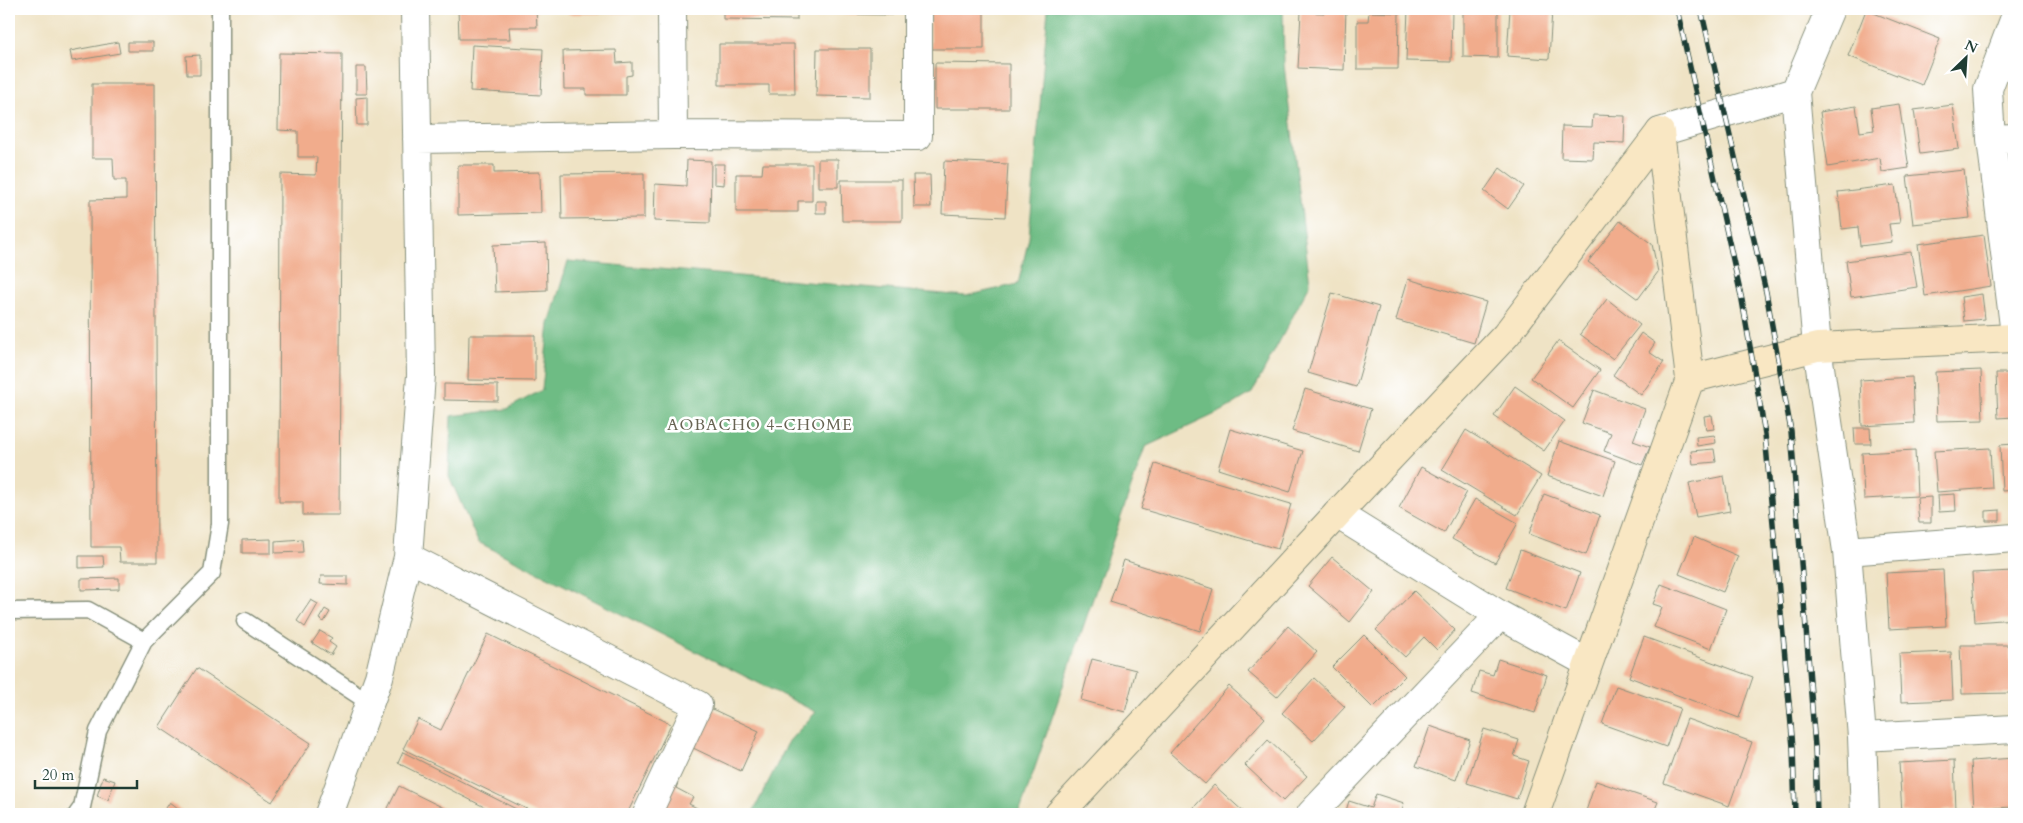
<svg xmlns="http://www.w3.org/2000/svg" width="2023" height="823" viewBox="0 0 2023 823" font-family="Cardo,serif">
<rect width="100%" height="100%" fill="#fff"/>
<filter id="ink" filterUnits="userSpaceOnUse"><feTurbulence type="fractalNoise" baseFrequency=".02" numOctaves="2"/><feDisplacementMap in="SourceGraphic" scale="10" xChannelSelector="R" yChannelSelector="G"/><feConvolveMatrix kernelMatrix="1 2 1 2 8 2 1 2 1" color-interpolation-filters="sRGB"/></filter>
<filter id="wash" filterUnits="userSpaceOnUse"><feTurbulence type="fractalNoise" baseFrequency=".0096" numOctaves="4" result="noise"/><feDisplacementMap in="SourceGraphic" scale="20" xChannelSelector="R" yChannelSelector="G"/><feGaussianBlur stdDeviation="1.12" result="paint"/><feColorMatrix in="noise" values="0 0 0 0 0 0 0 0 0 0 0 0 0 0 0 0 0 1.4 0 .05"/><feComposite in="paint" operator="in"/></filter>
<g filter="url(#wash)">
<rect width="100%" height="100%" fill="#efe3c5"/>
<!-- forest -->
<path fill="#6ebc84" stroke="#467c5c" d="M1048,9H1283L1284,65L1310,284L1252,393L1224,410L1145,447L1019,814H752L789,741L816,712L478,542L449,476L451,416L507,409L542,390L549,324L568,261L966,296L1018,284L1029,238Z"/>
<g id="blocks">
<!-- building -->
<path fill="#f1ac8c" d="M458,9H536L537,27H509L510,39H459Z
M568,9H641L642,13L568,14Z
M723,9H797V20L723,19Z
M826,9H892V15L826,14Z
M930,9H984V49H931Z
M1324,9H1346L1344,70L1298,68L1301,12L1324,13Z
M1408,9H1452L1451,62L1406,61Z
M1463,9L1498,12V58L1463,57Z
M1510,9L1552,10L1549,59L1507,56Z
M1866,10L1940,39L1922,85L1848,56Z
M1369,12L1399,13L1398,69H1357V21H1368Z
M118,42L120,53L72,61L70,51Z
M128,42H153V51H128Z
M719,44H794L795,94H769V85H719Z
M472,45L543,49L541,95L470,91Z
M817,49H870V97L816,96Z
M616,50L617,63L632,62V75L626,76V95H586V89H564L563,51Z
M279,53L342,54L339,515H303V502H279L280,174L316,175L317,157H298V131L278,130Z
M200,55V75H187L186,56Z
M935,63L1009,64V109H935Z
M356,67H366L367,94H356Z
M92,84H155L157,562H120L119,547H91L90,200L126,199V180H114L113,158H92Z
M367,97V125H357L356,98Z
M1899,104L1909,168L1882,172L1880,158L1828,167L1820,112L1856,106L1860,132L1874,130L1871,108Z
M1953,105L1959,149L1920,154L1914,110Z
M1593,115L1625,116L1624,143L1594,142L1593,159L1561,158L1562,126L1592,127Z
M818,159H838V187H818Z
M687,160L711,161L710,223L654,221L655,184L686,186Z
M944,161L1008,164L1005,217L942,214Z
M714,164H725L724,185L714,184Z
M763,164H812V201H798V212H736V174H762Z
M458,165H494V173L540,172L541,213L458,215Z
M1500,168L1524,186L1508,209L1484,191Z
M1964,170L1970,218L1913,224L1907,176Z
M644,173V218L562,219L561,174Z
M913,175H930L931,207H914Z
M841,180H902V221H842Z
M1895,185L1900,223L1889,224L1892,242L1860,246L1858,227L1842,229L1838,192Z
M816,201H826V213H816Z
M1620,221L1652,244L1658,272L1638,299L1588,262Z
M1984,235L1991,286L1925,296L1918,244Z
M546,243L547,290L495,292L493,245Z
M1911,252L1917,287L1851,297L1846,261Z
M1408,279L1486,302L1474,343L1396,320Z
M1332,293L1379,307L1356,387L1308,373Z
M1982,294L1985,319L1964,321L1961,297Z
M1607,299L1640,325L1613,359L1580,334Z
M1641,333L1655,343L1649,352L1664,362L1641,395L1613,375Z
M469,335H535V381L468,380Z
M1558,341L1600,370L1573,408L1531,378Z
M1981,370L1983,420L1937,421L1935,372Z
M1996,373H2014V417L1998,418Z
M1912,377L1914,423L1862,426L1860,380Z
M444,384L498,385V401L444,400Z
M1515,386L1565,421L1544,451L1494,416Z
M1305,389L1371,409L1358,451L1292,431Z
M1594,390L1645,409L1633,441L1650,447L1642,465L1604,451L1611,433L1582,423Z
M1712,415L1714,429L1706,430L1704,416Z
M1854,428H1870L1871,444H1855Z
M1230,429L1303,451L1290,492L1218,469Z
M1466,430L1541,476L1517,515L1442,470Z
M1715,435L1716,443L1697,446L1696,437Z
M1559,441L1615,461L1603,496L1547,476Z
M2014,444V490L2002,491L2000,445Z
M1990,448L1992,488L1937,492L1934,451Z
M1714,449L1716,462L1693,464L1691,451Z
M1915,450L1917,496L1864,499L1862,453Z
M1155,464L1291,504L1278,549L1141,509Z
M1421,467L1467,492L1444,533L1399,508Z
M1724,476L1730,511L1696,517L1689,483Z
M1544,494L1600,515L1586,555L1529,534Z
M1955,494L1956,511L1939,512L1938,495Z
M1931,497V523H1919L1917,498Z
M1475,499L1518,523L1495,563L1452,539Z
M2000,510V521H1986V511Z
M1694,537L1738,556L1723,592L1679,574Z
M271,539V553H242V540Z
M302,539L303,552L275,553V541Z
M1520,550L1580,573L1566,611L1506,588Z
M79,556H103L104,567L79,568Z
M1332,557L1374,592L1350,622L1308,586Z
M1124,560L1213,589L1200,631L1110,602Z
M1943,570L1946,626L1889,629L1886,573Z
M2013,571L2014,619L1975,622L1972,573Z
M321,576H348V585L320,584Z
M119,578V589L81,590V579Z
M1661,584L1726,609L1711,649L1654,627L1662,607L1653,604Z
M1414,591L1455,630L1437,650L1424,637L1405,657L1376,630Z
M311,600L318,604L305,627L297,621Z
M325,609L330,612L324,622L319,619Z
M1288,626L1317,652L1277,697L1248,672Z
M320,631L332,638L329,642L336,647L331,655L312,643Z
M488,634L671,724L627,814H537L403,749L418,719L441,730Z
M1364,635L1405,676L1373,708L1332,667Z
M1644,637L1753,677L1739,718L1629,677Z
M1960,645H2010L2011,693L1962,694Z
M1951,652L1953,700L1901,702L1899,654Z
M1092,659L1136,670L1125,712L1081,700Z
M1498,659L1547,675L1535,713L1472,693L1479,671L1493,675Z
M197,668L311,743L272,802L159,727Z
M1314,678L1345,707L1313,741L1282,713Z
M1229,686L1265,718L1205,784L1170,753Z
M1616,686L1680,708L1666,747L1602,724Z
M710,708L759,731L741,771L691,747Z
M1687,719L1752,742L1729,806L1664,783Z
M1430,726L1470,740L1456,780L1416,766Z
M1484,729L1519,740L1514,756L1529,761L1517,799L1467,783Z
M1268,740L1307,776L1283,801L1245,765Z
M403,752L526,814H498L398,763Z
M2014,758V807L1974,809L1971,761Z
M1954,760L1956,810L1902,813L1899,763Z
M103,777L115,781L108,800L97,796Z
M670,780L678,783L676,788L693,797L689,804L697,808L694,814H658Z
M1596,781L1658,802L1653,814H1585Z
M1214,785L1246,814H1188Z
M399,786L456,814H385Z
M1376,794L1404,803L1401,814H1345L1349,801L1371,808Z
M170,802L182,811L180,814H162Z
M1459,809L1472,814H1457Z"/>
</g>
</g>
<g filter="url(#ink)">
<use href="#blocks" fill-opacity="0" stroke="#87907c" stroke-width="1"/>
<g fill="none" stroke-linecap="round" stroke-linejoin="round">
<defs>
<path id="lane" d="M9,611L88,610L144,641
M245,621L370,703
M77,814L82,807L98,731L144,641L212,573L220,524V9"/>
<path id="street" d="M672,9L673,135
M1830,9L1795,92L1817,347L1847,551L1862,737L1865,814
M2014,20L1988,89L1991,139L2014,326
M1660,132L1795,92
M417,139L673,135L918,136V9
M1991,139L2014,138
M1337,514L1500,615L1588,663
M1847,551L2014,538
M408,557L698,705L647,814
M1862,737L2014,729
M329,814L379,677L408,557L421,375L415,9
M1311,814L1500,615"/>
<path id="secondary" d="M1690,379L1817,347L2014,338
M1059,814L1337,514L1506,335L1660,132L1690,379L1535,814"/>
</defs>
<!-- lane casing -->
<use href="#lane" stroke="#87907c" stroke-width="19"/>
<!-- street casing -->
<use href="#street" stroke="#87907c" stroke-width="30"/>
<!-- secondary casing -->
<use href="#secondary" stroke="#87907c" stroke-width="30"/>
<!-- lane -->
<use href="#lane" stroke="#fff" stroke-width="16"/>
<!-- street -->
<use href="#street" stroke="#fff" stroke-width="28"/>
<!-- secondary -->
<use href="#secondary" stroke="#f9e7c3" stroke-width="28"/>
<defs>
<path id="rail" d="M1677,9L1742,300L1765,434L1793,747L1795,814
M1701,9L1766,292L1791,431L1815,747L1817,814"/>
</defs>
<!-- rail casing -->
<use href="#rail" stroke="#1f3d34" stroke-width="5.5"/>
<!-- rail -->
<use href="#rail" stroke="#fff" stroke-width="4" stroke-dasharray="11" stroke-linecap="butt"/>
</g>
</g>
<g text-anchor="middle" stroke-width="5" stroke-linejoin="round" paint-order="stroke">
<!-- neighbourhood labels -->
<g font-size="16" letter-spacing="1" fill="#686453" stroke="#fff">
<text x="760" y="430">AOBACHO 4-CHOME</text>
</g>
</g>
<!-- margin -->
<rect width="2023" height="823" fill="none" stroke="#fff" stroke-width="30"/>
<!-- north arrow -->
<g transform="translate(1966 58) rotate(25)" stroke="#ffffff" stroke-width="4" paint-order="stroke">
<path d="M0-4L9 19L0 12L-9 19Z" fill="#1f3d34"/>
<text y="-8" font-size="14" font-weight="bold" text-anchor="middle" fill="#1f3d34">N</text>
</g>
<!-- scale -->
<path d="M35 780v8h102v-8" fill="none" stroke="#1f3d34" stroke-width="2.5"/>
<text x="42" y="780" font-size="15" fill="#1f3d34" stroke="#ffffff" stroke-width="4" paint-order="stroke">20 m</text>
</svg>
